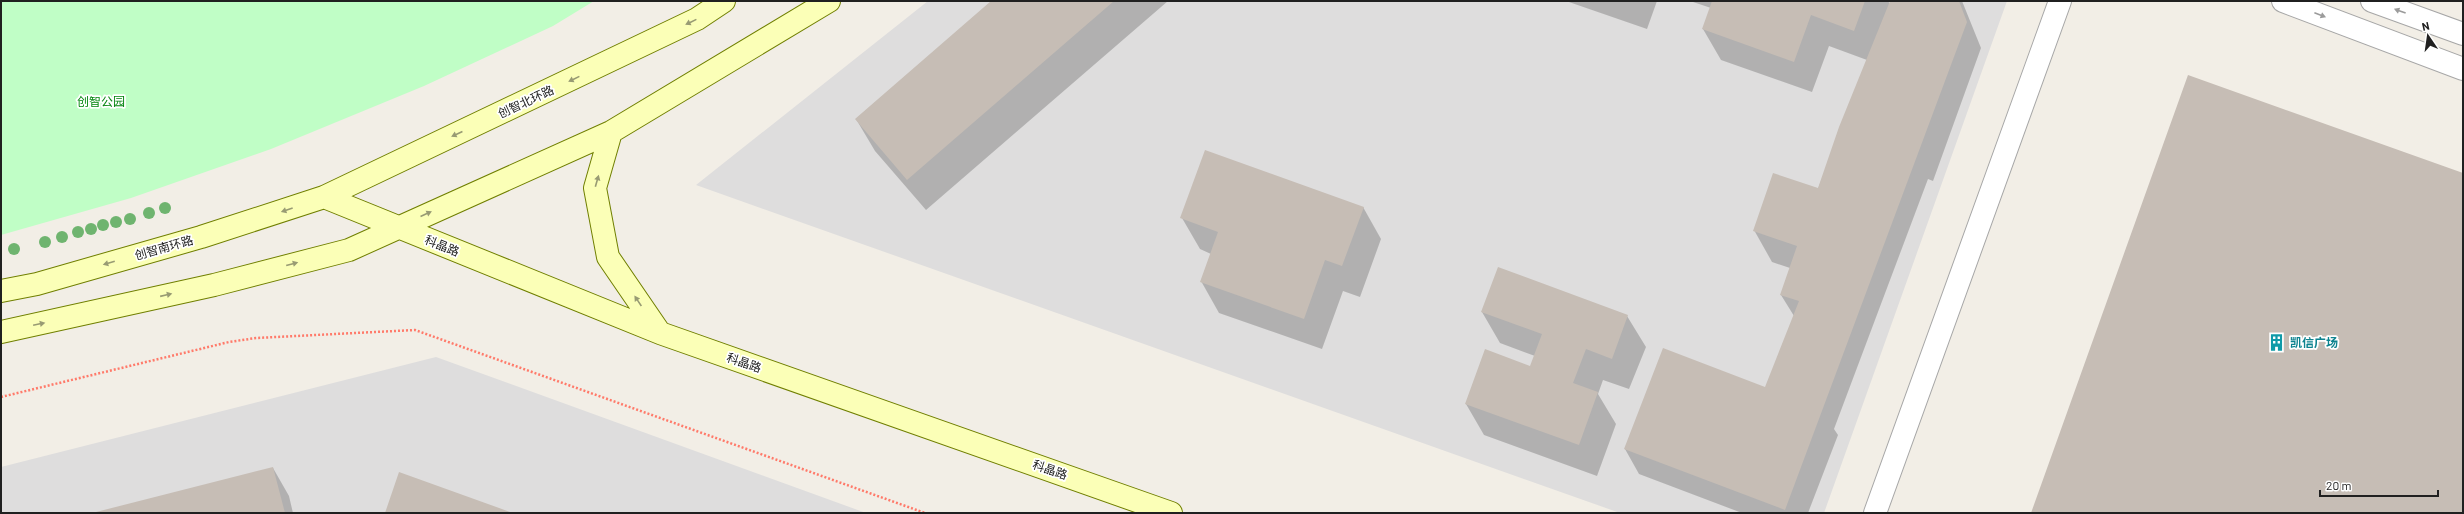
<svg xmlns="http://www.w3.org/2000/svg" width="2464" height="514" viewBox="0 0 2464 514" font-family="Barlow,'Noto Sans SC',sans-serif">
<rect width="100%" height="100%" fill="#f2eee6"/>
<!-- residential -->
<path fill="#dedddd" d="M928,1H2007L1824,513H1620L696,185Z
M436,357L866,513H1V467Z"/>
<!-- park -->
<path fill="#c0fec6" d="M1,1H594L553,26L424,86L271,149L131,198L1,235Z"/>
<!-- shadow -->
<path fill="#0003" d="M993,1H1168L926,210L875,151L856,119Z
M1566,1H1657L1647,29Z
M1690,1H1888L1890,4L1891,1H1962L1981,48L1933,181L1928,179L1834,429L1838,435L1808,513H1742L1639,474L1625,449L1766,388L1794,316L1781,295L1790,268L1772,262L1754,230L1818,189L1867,60L1829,46L1812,92L1721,60L1703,29L1711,8Z
M1363,207L1381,239L1360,297L1343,291L1322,349L1219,313L1201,281L1211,254L1200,249L1182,218Z
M1482,312L1627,316L1646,347L1629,389L1603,380L1598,394L1616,424L1597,476L1484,435L1466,404L1531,367L1535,356L1500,343Z
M273,468L289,496L293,513H98Z"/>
<!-- building -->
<path fill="#c6bdb5" d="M991,1H1114L907,180L855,119Z
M1712,1H1865L1854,31L1811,15L1794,62L1702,29Z
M1890,1H1959L1967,22L1785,510L1624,449L1663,348L1765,387L1799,301L1780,295L1797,246L1753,231L1773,173L1818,188L1839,127Z
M2188,75L2463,173V513H2031Z
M1205,150L1364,207L1342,266L1325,260L1304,319L1200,282L1218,232L1180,218Z
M1498,267L1628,315L1612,359L1586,349L1573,383L1598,392L1579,445L1465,404L1485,349L1530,366L1542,334L1481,312Z
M273,467L285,513H96V512Z
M399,472L513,513H385Z"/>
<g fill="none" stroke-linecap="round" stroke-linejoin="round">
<defs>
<path id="street" d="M2283,1L2463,69
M2372,1L2463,34
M1875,513L2060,1"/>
<path id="secondary" d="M611,132L595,188L608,257L660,333
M324,197L660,333L1171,513
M1,291L37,284L201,237L324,197L697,19L724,1
M1,332L214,285L349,250L611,132L829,1"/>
</defs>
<!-- street casing -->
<use href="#street" stroke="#a7a7a7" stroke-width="24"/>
<!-- secondary casing -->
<use href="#secondary" stroke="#707f00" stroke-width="24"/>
<!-- path -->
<path stroke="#ff7a6a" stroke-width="2.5" stroke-dasharray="2 2" stroke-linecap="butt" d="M1,397L229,342L256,338L415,330L925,513"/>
<!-- street -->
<use href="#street" stroke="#fff" stroke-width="22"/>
<!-- secondary -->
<use href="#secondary" stroke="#fbffb7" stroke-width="22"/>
</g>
<!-- trees -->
<g fill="#6fb46f">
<circle cx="165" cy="208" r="6"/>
<circle cx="149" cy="213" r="6"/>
<circle cx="130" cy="219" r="6"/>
<circle cx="116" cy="222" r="6"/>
<circle cx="103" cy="225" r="6"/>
<circle cx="91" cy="229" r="6"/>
<circle cx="78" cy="232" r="6"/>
<circle cx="62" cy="237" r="6"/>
<circle cx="45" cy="242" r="6"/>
<circle cx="14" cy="249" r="6"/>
</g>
<!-- one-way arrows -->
<defs><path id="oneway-solid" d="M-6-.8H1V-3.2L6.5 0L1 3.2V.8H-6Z"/></defs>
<g fill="#9b9b9b">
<use href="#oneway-solid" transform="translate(2400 11) rotate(-160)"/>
<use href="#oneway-solid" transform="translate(2320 15) rotate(21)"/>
</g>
<g fill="#989b73">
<use href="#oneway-solid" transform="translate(691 22) rotate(154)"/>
<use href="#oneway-solid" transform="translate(574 79) rotate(154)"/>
<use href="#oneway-solid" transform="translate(457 134) rotate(155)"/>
<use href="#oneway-solid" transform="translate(597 181) rotate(-74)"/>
<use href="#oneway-solid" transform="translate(287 210) rotate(161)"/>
<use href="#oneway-solid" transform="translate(426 214) rotate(-24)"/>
<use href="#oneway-solid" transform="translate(109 263) rotate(164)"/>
<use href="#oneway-solid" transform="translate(292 264) rotate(-15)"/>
<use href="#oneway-solid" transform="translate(166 295) rotate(-13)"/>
<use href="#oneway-solid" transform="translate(638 301) rotate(-124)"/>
<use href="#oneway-solid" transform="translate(39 324) rotate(-12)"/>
</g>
<!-- icons -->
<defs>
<symbol id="building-bare" viewBox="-9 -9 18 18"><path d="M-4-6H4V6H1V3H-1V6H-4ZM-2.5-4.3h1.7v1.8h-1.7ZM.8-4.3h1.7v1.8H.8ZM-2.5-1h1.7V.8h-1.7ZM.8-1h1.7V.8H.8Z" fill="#0f9aa8" stroke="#fff" stroke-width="2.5" paint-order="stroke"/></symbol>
</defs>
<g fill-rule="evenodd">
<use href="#building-bare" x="2264" y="330" width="25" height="25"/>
</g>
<g text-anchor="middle" stroke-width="3.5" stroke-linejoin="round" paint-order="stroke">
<!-- park labels -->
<g font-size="12" fill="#03850e" stroke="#fff">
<text x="101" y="106">创智公园</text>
</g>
<!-- street labels -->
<g font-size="12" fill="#202020" stroke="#fff">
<text transform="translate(526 102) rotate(-25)" y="4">创智北环路</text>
<text transform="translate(442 246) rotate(22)" y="4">科晶路</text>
<text transform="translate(164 248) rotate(-16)" y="4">创智南环路</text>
<text transform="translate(744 363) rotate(19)" y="4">科晶路</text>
<text transform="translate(1050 470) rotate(19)" y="4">科晶路</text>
</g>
<!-- culture labels -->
<g font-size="12" font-weight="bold" fill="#0d838f" stroke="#fff" text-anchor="start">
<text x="2290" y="347">凯信广场</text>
</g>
</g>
<!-- border -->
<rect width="2464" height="514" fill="none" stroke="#202020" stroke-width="4"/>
<!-- north arrow -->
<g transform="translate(2428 36) rotate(347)" stroke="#ffffff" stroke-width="3" paint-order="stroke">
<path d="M0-3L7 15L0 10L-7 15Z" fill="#202020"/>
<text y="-6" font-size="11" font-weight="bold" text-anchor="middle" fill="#202020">N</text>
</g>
<!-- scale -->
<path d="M2320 490v6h118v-6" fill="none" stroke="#202020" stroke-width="2"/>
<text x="2326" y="490" font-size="12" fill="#202020" stroke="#ffffff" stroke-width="3" paint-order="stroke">20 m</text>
</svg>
